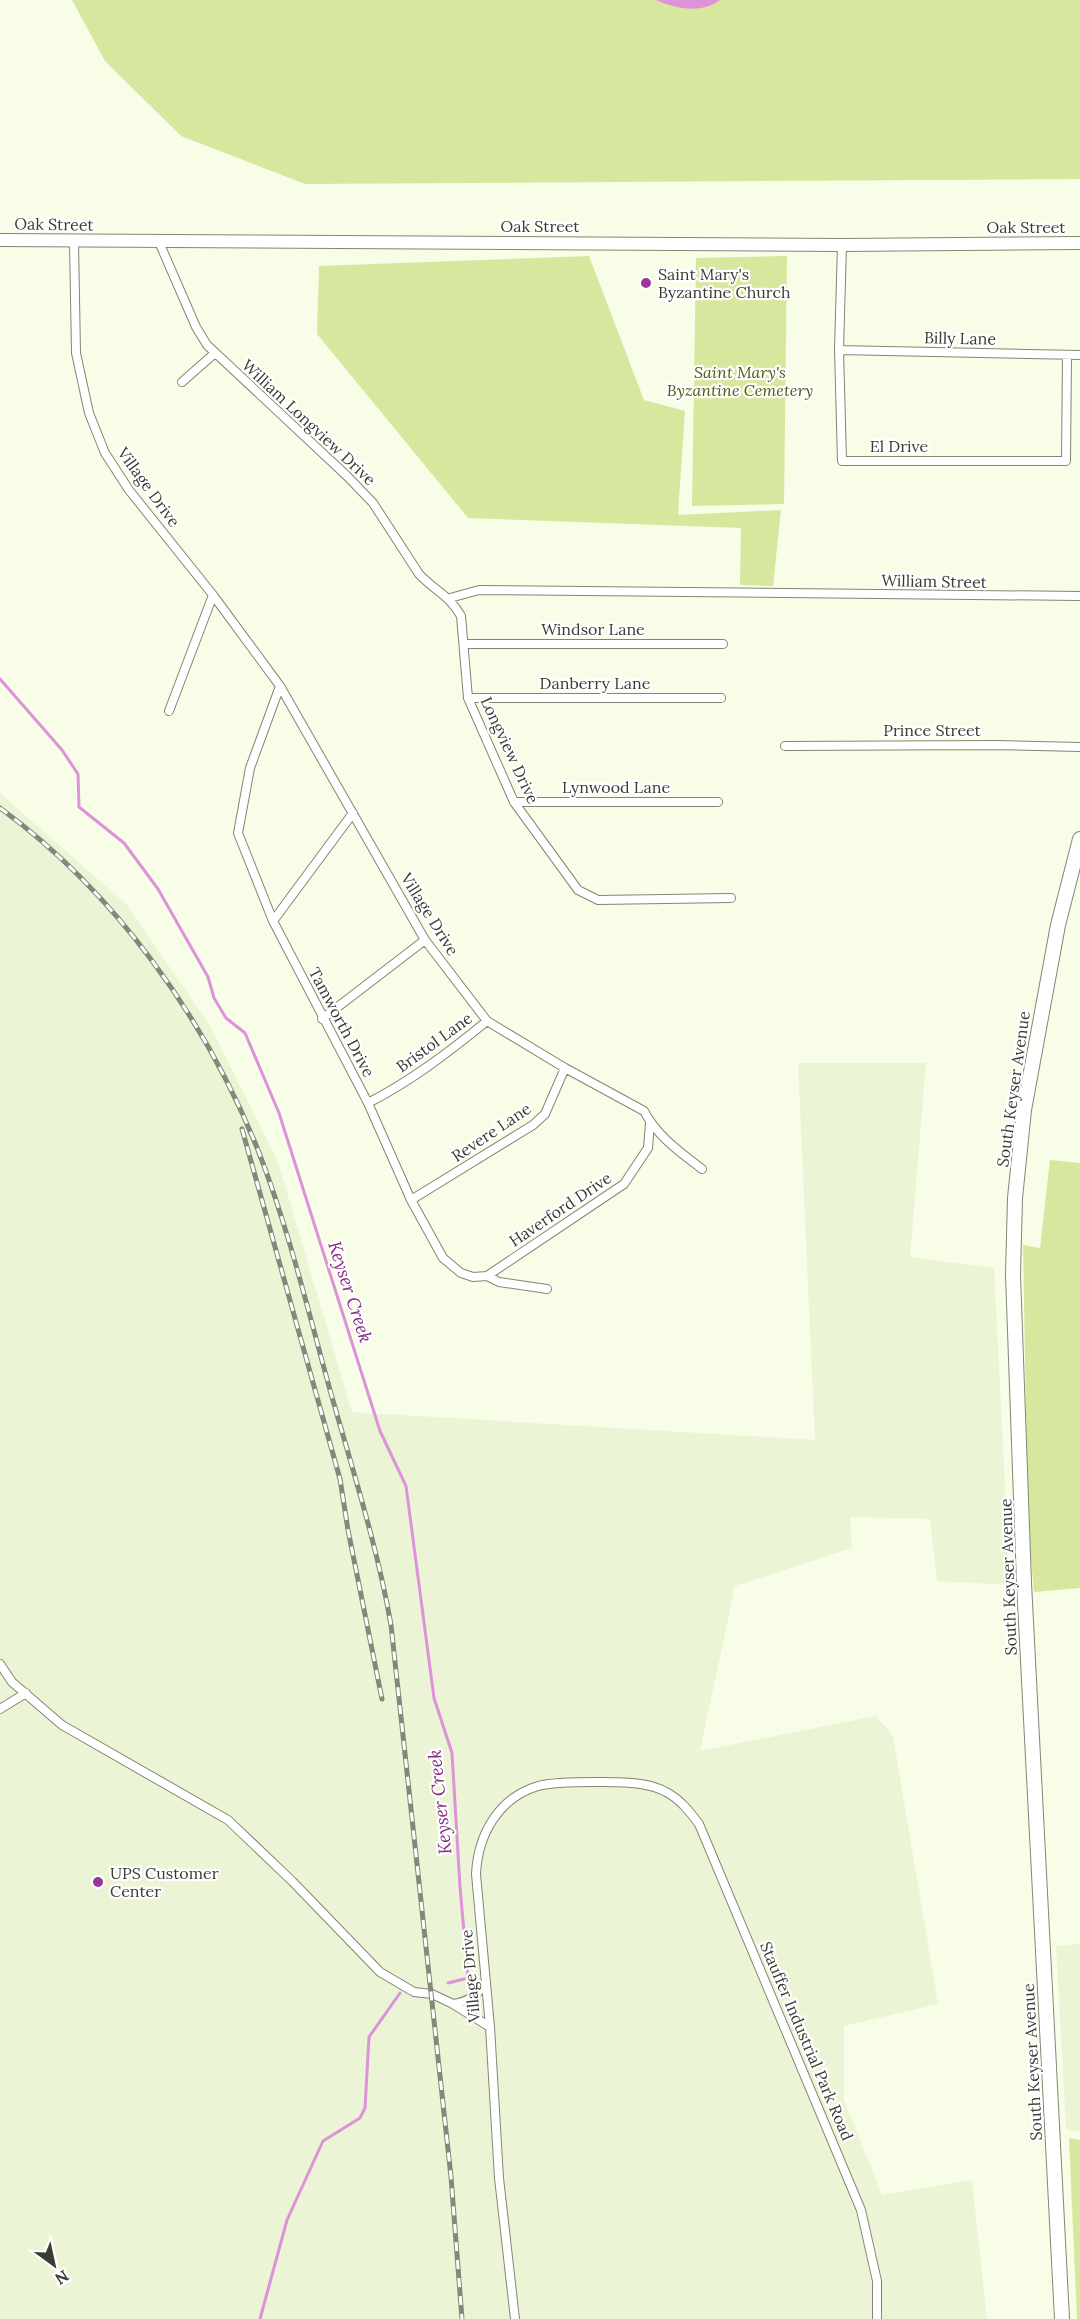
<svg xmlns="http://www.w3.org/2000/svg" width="1080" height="2319" viewBox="0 0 1080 2319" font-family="Lora,serif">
<rect width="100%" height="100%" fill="#f7fde7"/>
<!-- built -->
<path fill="#ecf4d6" d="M0,793L127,905L210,1026L278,1162L352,1412L815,1440L798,1063H926L910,1257L994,1268L1010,1585L937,1581L930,1519L850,1517L852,1548L735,1586L700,1751L876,1716L893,1736L938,2004L844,2026V2100L882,2195L972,2180L987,2319H0Z
M1080,1944V2132L1066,2129L1056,1946Z"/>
<!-- green -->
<path fill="#d7e89e" d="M72,0H1080V179L305,184L181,136L105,61Z
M589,256L644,400L685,411L678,515L781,510L773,586L740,585L741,528L468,518L317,334L319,266Z
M787,256L784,504L692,506L696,258Z
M1050,1160L1080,1163V1588L1034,1592L1028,1526L1023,1245L1040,1248Z
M1069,2138L1080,2140V2319H1077Z"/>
<!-- water -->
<path fill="#dd92d9" d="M656,0H720C701,14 677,9 656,0Z"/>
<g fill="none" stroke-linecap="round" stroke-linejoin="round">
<!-- stream -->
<path stroke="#dd92d9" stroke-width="3" d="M0,679L62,750L78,774L79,807L124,843L158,889L208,977L214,998L226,1018L245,1033L279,1113L380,1431L406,1486L434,1698L452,1753L460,1887L468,1978L448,1983
M260,2319L287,2220L323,2141L360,2118L365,2108L369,2037L400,1993"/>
<defs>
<path id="street" d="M74,242L76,353L89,413L105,453L129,490L213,595L280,686L425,940L487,1021L565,1068L644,1111C657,1136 680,1152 702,1169
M159,242L196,327L207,345L347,476L373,503L419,574C435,591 449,595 461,616L468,698L514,802L578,890L598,900L731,898
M842,245L839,350L842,461H1066L1067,355
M839,350L1080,355
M182,382L215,353
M450,598L479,590L1080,596
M464,644H723
M280,686L250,768L238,833L273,921L368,1103L411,1200L443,1258L461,1273L473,1277L487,1276L499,1282L547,1289
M468,698H721
M169,711L213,595
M785,746L996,745L1080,747
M514,802H718
M273,921L353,813
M322,1019L425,940
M368,1103C411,1081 449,1052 487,1021
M411,1200L533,1125L545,1114L565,1068
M487,1276L624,1184L648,1148L650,1123
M0,1664L12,1682L62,1725L228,1820L292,1881L380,1972L414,1992L432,1994L453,2004L490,2027
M0,1709L26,1693
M453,2004C469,2002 475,1995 486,1984
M515,2319L499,2178L490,2027L476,1874C478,1835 498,1798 538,1786C556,1781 588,1782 607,1782C627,1783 648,1782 666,1792C680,1799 690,1812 699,1824L861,2210L877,2281V2319"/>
<path id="secondary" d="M0,240L842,245L1080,243"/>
<path id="primary" d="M1062,2319L1024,1583L1013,1275L1015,1198L1024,1110L1058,925L1080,839"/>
</defs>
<!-- street casing -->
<use href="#street" stroke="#828773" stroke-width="10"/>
<!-- secondary casing -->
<use href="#secondary" stroke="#828773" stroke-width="14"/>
<!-- primary casing -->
<use href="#primary" stroke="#828773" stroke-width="16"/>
<!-- street -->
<use href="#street" stroke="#fff" stroke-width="8"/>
<!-- secondary -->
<use href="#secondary" stroke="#fff" stroke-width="12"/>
<!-- primary -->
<use href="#primary" stroke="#fff" stroke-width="14"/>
<defs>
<path id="rail" d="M0,808C115,892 205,1018 258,1150C288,1227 308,1310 330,1390C352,1468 377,1545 391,1625L451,2177L462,2319
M242,1129L340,1479L348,1530L382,1699"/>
</defs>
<!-- rail casing -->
<use href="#rail" stroke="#848879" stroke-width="5"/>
<!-- rail -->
<use href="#rail" stroke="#fff" stroke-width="3" stroke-dasharray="9" stroke-linecap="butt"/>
</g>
<!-- markers -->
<g fill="#9b3599" stroke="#fff" stroke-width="2">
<circle cx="646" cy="283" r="6"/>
<circle cx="98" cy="1882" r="6"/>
</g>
<g text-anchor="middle" stroke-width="4.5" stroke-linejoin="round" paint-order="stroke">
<!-- street labels -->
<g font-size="16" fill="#3b3d34" stroke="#fff">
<text transform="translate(54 224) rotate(1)" y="6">Oak Street</text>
<text x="540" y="232">Oak Street</text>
<text x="1026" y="233">Oak Street</text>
<text transform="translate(960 338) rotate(1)" y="6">Billy Lane</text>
<text transform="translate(309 422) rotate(43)" y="6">William Longview Drive</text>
<text x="899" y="452">El Drive</text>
<text transform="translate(149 487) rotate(54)" y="6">Village Drive</text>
<text transform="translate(934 581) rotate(1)" y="6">William Street</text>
<text x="593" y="635">Windsor Lane</text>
<text x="595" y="689">Danberry Lane</text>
<text x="932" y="736">Prince Street</text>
<text transform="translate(510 750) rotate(65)" y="6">Longview Drive</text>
<text x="616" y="793">Lynwood Lane</text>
<text transform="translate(430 914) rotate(58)" y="6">Village Drive</text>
<text transform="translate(342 1022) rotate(62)" y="6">Tamworth Drive</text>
<text transform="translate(434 1042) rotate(-36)" y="6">Bristol Lane</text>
<text transform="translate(1013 1089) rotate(-82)" y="6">South Keyser Avenue</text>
<text transform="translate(491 1132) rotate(-34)" y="6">Revere Lane</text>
<text transform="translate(560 1209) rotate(-34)" y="6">Haverford Drive</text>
<text transform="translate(1008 1577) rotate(-92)" y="6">South Keyser Avenue</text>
<text transform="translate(470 1976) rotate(-95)" y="6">Village Drive</text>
<text transform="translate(807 2041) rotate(67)" y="6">Stauffer Industrial Park Road</text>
<text transform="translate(1032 2062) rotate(-93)" y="6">South Keyser Avenue</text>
</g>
<!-- poi labels -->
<g font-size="16" fill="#3b3d34" stroke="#fff" text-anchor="start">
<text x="658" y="280">Saint Mary's<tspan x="658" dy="18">Byzantine Church</tspan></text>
<text x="110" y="1879">UPS Customer<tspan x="110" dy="18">Center</tspan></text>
</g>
<!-- park labels -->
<g font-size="16" font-style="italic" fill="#4d5a10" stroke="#fff">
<text x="740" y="378">Saint Mary's<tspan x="740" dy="18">Byzantine Cemetery</tspan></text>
</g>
<!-- water labels -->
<g font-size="18" font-style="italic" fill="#842c82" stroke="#fff">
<text transform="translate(350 1292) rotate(72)" y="6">Keyser Creek</text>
<text transform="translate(440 1802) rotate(-96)" y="6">Keyser Creek</text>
</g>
</g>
<!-- north arrow -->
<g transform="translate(54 2265) rotate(147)" stroke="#ffffff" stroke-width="4.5" paint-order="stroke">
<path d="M0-4.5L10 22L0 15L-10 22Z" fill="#3b3d34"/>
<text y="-9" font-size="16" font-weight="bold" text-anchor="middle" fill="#3b3d34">N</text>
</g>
</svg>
